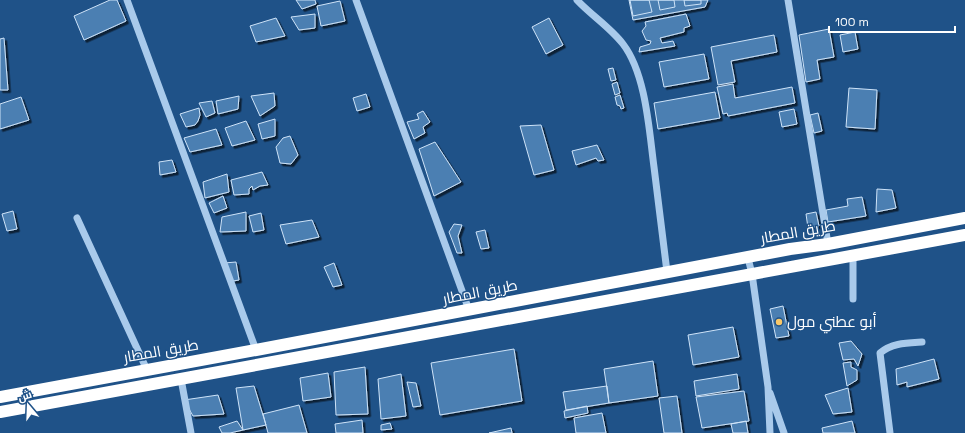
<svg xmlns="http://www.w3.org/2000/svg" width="965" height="433" viewBox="0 0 965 433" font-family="'Space Grotesk',Cairo,sans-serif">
<defs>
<filter id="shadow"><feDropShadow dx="2.5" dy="2.5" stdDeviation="0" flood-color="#0009"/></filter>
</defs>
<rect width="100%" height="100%" fill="#1f5288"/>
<!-- building -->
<path fill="#4b7fb2" stroke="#cee3f8" filter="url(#shadow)" d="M110,0H117L126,21L84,40L74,16Z
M296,0H315L316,4L302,9Z
M629,0H708L705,7L633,20Z
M630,0H649L652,12L633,16Z
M658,0H674L675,7L660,10Z
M684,0H701V4L685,6Z
M340,1L345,21L321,26L317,6Z
M315,14V28L299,30L291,17Z
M686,14L690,26L684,28V32L660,38L662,43L673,41L675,46L639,52L640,47L650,44L651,41L646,40L642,31L646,26L645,22Z
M276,18L285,36L256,42L250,26Z
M549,18L563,45L546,54L532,27Z
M829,29L834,57L817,60L820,79L806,82L799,35Z
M855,32L858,49L843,52L840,35Z
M774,35L777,52L731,61L735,82L718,85L711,47Z
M4,38L8,90H0V39Z
M704,54L709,79L664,87L659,62Z
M613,68L616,80L611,81L608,69Z
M617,82L620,93L615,95L612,84Z
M733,84L735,98L792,87L795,103L728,116L727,113L723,114L717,87Z
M849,88L877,90L875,129L846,127Z
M715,92L720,118L658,129L654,103Z
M274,93L275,106L260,116L251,96Z
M366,94L370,107L357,111L353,98Z
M620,95L624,108L621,109L620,106L617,105L615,97Z
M239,96L238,109L218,114L216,101Z
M21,97L29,120L0,129V104Z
M212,101L215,113L206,117L199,103Z
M199,108L200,115L198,121L195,125L186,127L180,114Z
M794,109L797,124L782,127L779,112Z
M423,111L430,122L423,127L425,133L414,139L407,122L419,119L417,114Z
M818,113L822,131L814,133L810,115Z
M275,119V136L262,139L258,124Z
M246,121L255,140L232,146L225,128Z
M541,125L554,170L534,175L520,126Z
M216,129L222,145L190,152L184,138Z
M290,136L298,155L291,164L280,163L276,147L283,138Z
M435,142L461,182L434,196L419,149Z
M597,145L604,160L598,161L596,158L576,165L572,151Z
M172,160L176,172L160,175L159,162Z
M262,172L268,185L260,186L253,190L252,186L249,189V194L234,195L231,180Z
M227,174L229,192L205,198L203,182Z
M877,189L892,190L896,208L876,212Z
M223,196L227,208L214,213L209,203Z
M862,197L866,216L828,222L826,210L848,206L847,199Z
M13,211L17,229L7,231L2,214Z
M246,212V231L220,232L222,217Z
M816,212L819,226L808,228L806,214Z
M261,213L264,230L253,232L249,216Z
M312,220L319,237L286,244L280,225Z
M454,224L462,225L458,236L462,253H457L449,232Z
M485,230L489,248L481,249L476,232Z
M236,262L239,280L233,281L224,263Z
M334,263L342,285L333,287L324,267Z
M783,306L789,336L776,338L770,309Z
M733,327L739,357L693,365L688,335Z
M851,341L862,354L858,366L854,359L843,360L839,343Z
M514,349L522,401L440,415L431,363Z
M934,359L939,379L907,387V382L897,385L896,369Z
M653,361L658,396L609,403L604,369Z
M851,362V367L857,370V380L847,386L843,363Z
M365,367L368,414L336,415L334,372Z
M328,373L331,397L303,401L300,378Z
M401,374L406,416L381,419L378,379Z
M737,374L739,389L696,396L694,381Z
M407,382L416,383L421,406L413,407Z
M254,386L266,425L243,430L236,388Z
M607,386L609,403L566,410L563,392Z
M848,388L852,412L833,414L825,395Z
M744,391L749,421L702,428L696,397Z
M218,395L224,414L193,416L184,400Z
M677,396L682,433H664L659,398Z
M299,405L307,433H268L263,414Z
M587,406L588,413L565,418L564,411Z
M602,413L606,433H576L574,418Z
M362,420L363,433H336L335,424Z
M237,421L243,430L230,433H222L219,427Z
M746,421L748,433H733L731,424Z
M852,421L855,433H823L822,428Z
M390,423L392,429L381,430V425Z
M511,428L512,433H489Z"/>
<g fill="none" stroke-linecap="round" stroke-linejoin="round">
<!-- minor -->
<path stroke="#a9caeb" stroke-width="7" d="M127,0L256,350
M356,0L469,310
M577,0C591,15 611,28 623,44C646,74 649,130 654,167C658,202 663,237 667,272
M788,0L828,244
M77,218L147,370
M853,256V299
M748,258L752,274L768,387L770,433
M181,379L191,433
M770,393L784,433
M890,433L880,353C892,343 906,343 922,342"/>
<!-- highway -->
<path stroke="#fff" stroke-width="12" d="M0,397L256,350L790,249L828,244L965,218
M0,412L965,235"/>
</g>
<!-- markers -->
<circle fill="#f9c869" stroke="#1f5288" stroke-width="1.5" cx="779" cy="322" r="4"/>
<g text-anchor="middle" stroke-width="3" stroke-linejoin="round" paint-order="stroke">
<!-- street labels -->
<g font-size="15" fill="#fff" stroke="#1f5288">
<text transform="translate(798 232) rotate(-10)" y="5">طريق المطار</text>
<text transform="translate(480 292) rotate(-11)" y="5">طريق المطار</text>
<text transform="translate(161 351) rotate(-10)" y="5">طريق المطار</text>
</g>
<!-- poi labels -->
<g font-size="15" fill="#fff" stroke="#1f5288" text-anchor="start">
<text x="787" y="327">أبو عطني مول</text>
</g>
</g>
<!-- north arrow -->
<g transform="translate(28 405) rotate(341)" stroke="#1f5288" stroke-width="3" paint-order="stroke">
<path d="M0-3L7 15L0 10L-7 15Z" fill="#ffffff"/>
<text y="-6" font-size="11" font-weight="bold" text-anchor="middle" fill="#ffffff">ش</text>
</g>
<!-- scale -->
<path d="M829 26v6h126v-6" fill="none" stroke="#ffffff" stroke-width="2"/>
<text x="835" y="26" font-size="12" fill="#ffffff" stroke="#1f5288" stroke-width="3" paint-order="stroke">100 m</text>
</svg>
